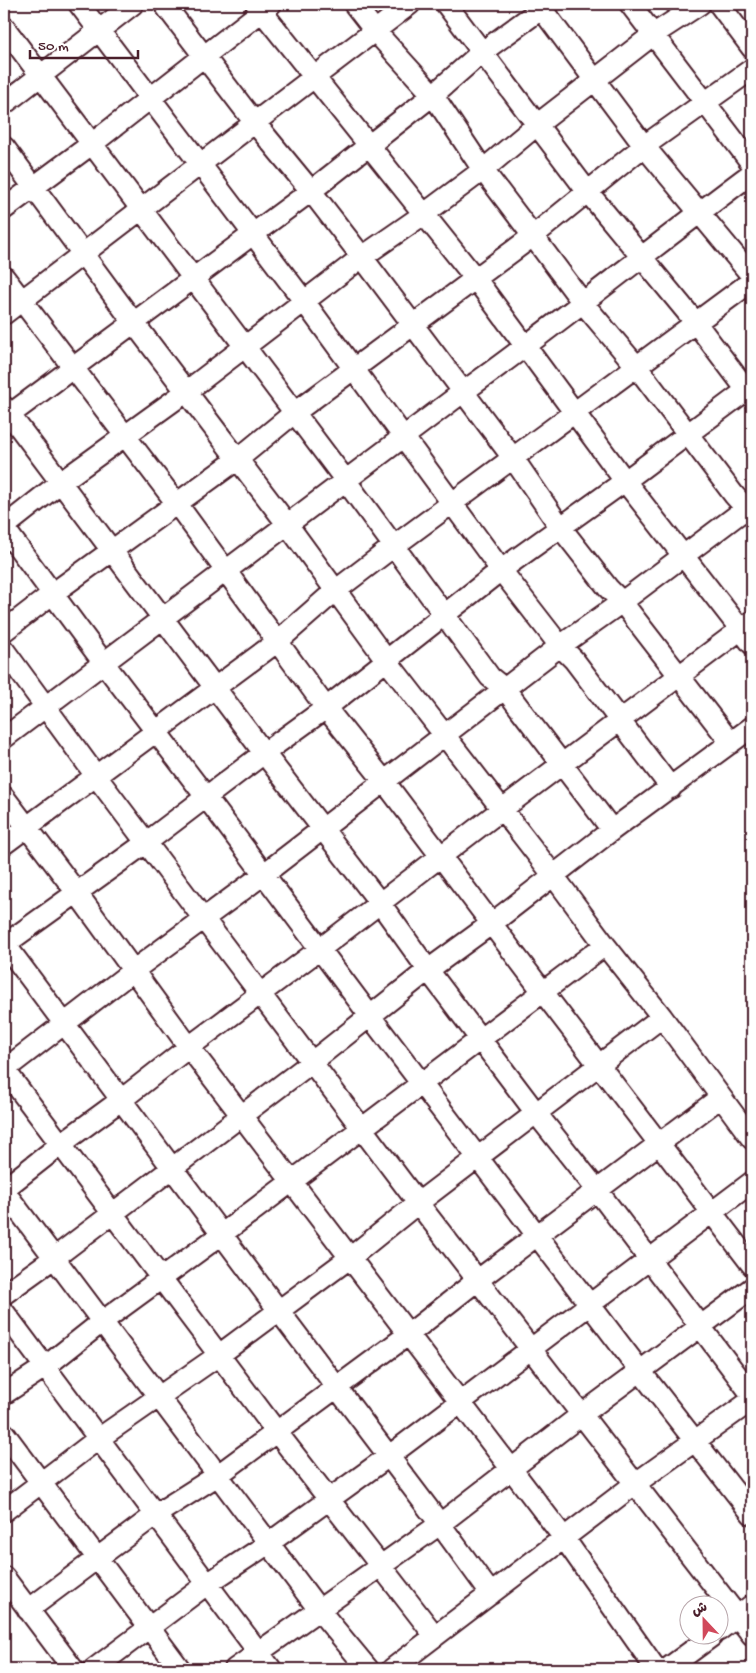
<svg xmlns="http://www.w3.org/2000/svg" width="756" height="1673" viewBox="0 0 756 1673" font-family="'Gochi Hand','Playpen Sans Arabic',sans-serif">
<rect width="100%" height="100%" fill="#fff"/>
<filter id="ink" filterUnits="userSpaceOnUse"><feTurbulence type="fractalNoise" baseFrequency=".02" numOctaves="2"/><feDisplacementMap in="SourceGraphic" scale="10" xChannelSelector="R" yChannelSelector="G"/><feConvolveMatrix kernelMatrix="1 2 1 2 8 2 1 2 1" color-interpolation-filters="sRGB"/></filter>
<g filter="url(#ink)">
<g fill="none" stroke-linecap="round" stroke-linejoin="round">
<defs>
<path id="minor" d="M79,4L304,301L501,570L560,646L574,660L671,788
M164,4L255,123L311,191L362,257L513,458L561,528L608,588L622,602L731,743
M256,4L475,278L625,481L752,644
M354,4L375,31L433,95L483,170L533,236L583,303L637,367L734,495L752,515
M446,4L587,191L696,323L752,397
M538,4L644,146L752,276
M630,4L752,164
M719,4L752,48
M4,27L346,481L490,677L505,689L612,830
M4,104L133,4
M4,147L134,323L287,524L387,661L553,875L605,945L662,1017L752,1139
M4,209L93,143L271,4
M4,277L177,504L326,708L384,781L543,992L752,1265
M4,314L410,4
M4,407L264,753L380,903L428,970L536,1113L597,1190L752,1395
M4,419L311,191L433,95L482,52L548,4
M4,527L61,482L187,391L362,257L424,214L483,170L538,124L654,34L700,4
M4,528L103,662L206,797L370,1016L641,1372L752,1514
M4,631L52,594L238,459L294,413L533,236L644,146L752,69
M4,650L96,776L418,1203L752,1635
M4,738L463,392C561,322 655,245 752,173
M4,797L77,893L189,1047L564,1538L656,1669
M4,844L278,641L335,591L394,546L752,281
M4,943L279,1311L440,1524L491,1594
M4,945L147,842L264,753L326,708L501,570L625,481L752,386
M4,1069L276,1431L435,1636
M4,1070L134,970L264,874L560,646L622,602L752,504
M4,1189L61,1144L121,1100L189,1047L320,949L501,810L752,621
M4,1191L319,1610L368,1669
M4,1294L54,1258L312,1062L428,970L491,924L612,830L752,727
M4,1312L271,1669
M4,1394L45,1367L103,1321L222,1234L605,945
M4,1433L180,1669
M4,1511L98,1439L219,1355L351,1257L418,1203L662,1017
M4,1577L73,1669
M28,1610L155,1515L218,1475L409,1334L479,1279L721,1097
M718,1631L752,1605
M94,1669L207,1584L269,1543L389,1456L752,1182
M235,1669L440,1524L581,1415L752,1288
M392,1669L636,1483L752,1400
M667,1669L712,1636"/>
</defs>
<!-- minor casing -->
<use href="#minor" stroke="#4a1f2b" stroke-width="24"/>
<!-- minor -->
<use href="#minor" stroke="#fff" stroke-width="20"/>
</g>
</g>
<!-- margin -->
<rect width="756" height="1673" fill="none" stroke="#fff" stroke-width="20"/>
<rect x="10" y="10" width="736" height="1653" fill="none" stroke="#4a1f2b" stroke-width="2" filter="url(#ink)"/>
<!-- north arrow -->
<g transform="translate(704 1620) rotate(338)"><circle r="24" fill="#ffffff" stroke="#b7a5aa"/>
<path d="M0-4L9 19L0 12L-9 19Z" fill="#d1495b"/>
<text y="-8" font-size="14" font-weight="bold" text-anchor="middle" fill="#4a1f2b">ش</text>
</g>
<!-- scale -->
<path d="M30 50v8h108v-8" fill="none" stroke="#4a1f2b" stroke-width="2.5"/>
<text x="38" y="50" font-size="15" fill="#4a1f2b" stroke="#ffffff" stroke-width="4" paint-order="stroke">50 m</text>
</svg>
